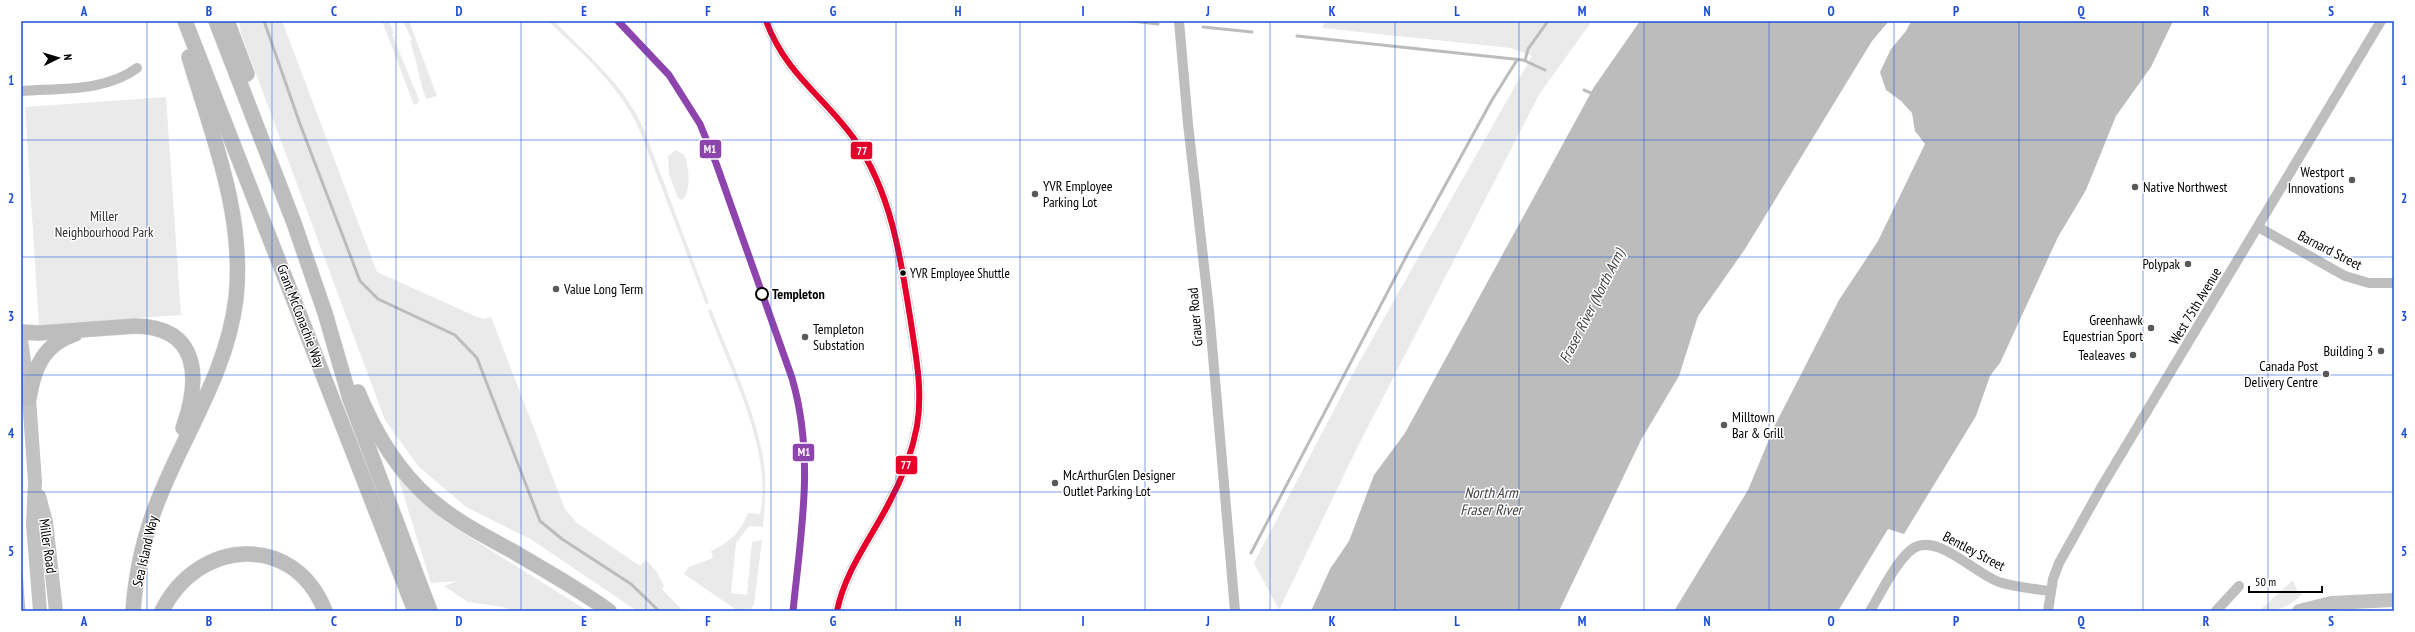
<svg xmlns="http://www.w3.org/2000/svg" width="2415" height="632" viewBox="0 0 2415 632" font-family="'PT Sans Narrow',sans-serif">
<rect width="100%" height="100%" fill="#fff"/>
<!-- green -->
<path fill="#eaeaea" d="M239,21H282L377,272L477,317L484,319L491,317L565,509L577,523L640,566L646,560L657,572L664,586L662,589L683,611H637L532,540L466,507L418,466L385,420L241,34Z
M382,21H389L394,33L392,34L419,100L418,103L414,105Z
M403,21H409L437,96L426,99C419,80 417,60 410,41L412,40Z
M548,21H554C587,55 625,85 644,130L709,303L706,304L640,131C621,87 583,54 548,21Z
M1326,21H1592L1540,93L1356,450L1279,610L1254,563L1357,366L1532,56L1511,48L1322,28Z
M166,97L181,315L39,325L25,107Z
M676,150L684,155C689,166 692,192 682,200L678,198L669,174L668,156Z
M711,309C729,356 754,407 763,457C767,480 765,503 763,527L749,526L736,543L731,593L747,595L752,542L762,540L754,604L750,611H738L684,574L689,567L713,558L711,551C729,543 741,532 748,513L760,514C774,453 729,367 708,311Z
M397,474L421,501L447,523L588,611H513L503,607L468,602L444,586L457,581L431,583Z
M2293,580L2297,590L2302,594C2289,608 2277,611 2259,611Z"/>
<!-- water -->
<path fill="#bcbcbc" d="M1640,21H1889L1872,41L1745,249L1698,316L1679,376L1641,440L1559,611H1311L1330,569L1349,541L1374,475L1405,433L1594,87Z
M1911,21H2173L2151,67L2116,116L2086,190L2058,237L2000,363L1990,376L1976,416L1904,534L1888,529L1838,611H1674L1748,490L1775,425L1839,300L1878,241L1925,144L1915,131L1912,113L1901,101L1886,90L1880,72L1891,49L1906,31Z"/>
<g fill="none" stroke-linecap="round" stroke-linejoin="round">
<!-- stream -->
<path stroke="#bcbcbc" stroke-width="3" d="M264,21L300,124L360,281L378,299L455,335L477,358L540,521L562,539L631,584L659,611
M1132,21L1158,24
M1203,27L1252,32
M1297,36L1523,60L1545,70
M1525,61L1528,49L1548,21
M1584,90L1591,93
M1251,553L1408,253L1492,100L1517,60
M21,572L24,611"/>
<defs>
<path id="primary" d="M185,21L415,611
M216,21L294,223L325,313L350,399L430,611
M227,21L247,74
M21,332L38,333L135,326C201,327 200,380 183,428
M358,392C374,431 397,470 430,499C455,521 485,536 514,552C546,571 579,589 609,611
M29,398C34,367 44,344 75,334
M133,611C136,570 145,530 162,491C188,428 228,368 236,298C245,215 212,135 189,57
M162,611C197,539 294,531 325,611"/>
</defs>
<!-- primary casing -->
<use href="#primary" stroke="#dbdbdb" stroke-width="16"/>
<!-- street -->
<path stroke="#bebebe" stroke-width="10" d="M766,21C787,76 823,95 855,140C892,194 901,260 911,323C916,357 923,391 917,426C912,453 902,479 889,503C871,538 845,571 837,611
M1179,21L1188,124L1209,310L1235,611
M21,91C60,88 105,92 137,68
M2258,227L2345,276L2369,283H2394
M1870,611C1881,593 1895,563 1911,550C1935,530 1975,574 1999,582C2015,587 2034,589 2050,591
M2048,611L2053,579L2059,563L2102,486L2381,21
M2216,611L2239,586"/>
<!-- secondary -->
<path stroke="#c2c2c2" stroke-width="14" d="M21,340L29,398L35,482L33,524L40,611
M39,496L46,522L56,611
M2299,611L2331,603L2394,600"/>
<!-- primary -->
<use href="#primary" stroke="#bdbdbd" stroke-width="15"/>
<defs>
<path id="bus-1" d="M766,21C787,76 823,95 855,140C892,194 901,260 911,323C916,357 923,391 917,426C912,453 902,479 889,503C871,538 845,571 837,611"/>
</defs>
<!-- bus-1 casing -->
<use href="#bus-1" stroke="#fff" stroke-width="9"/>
<!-- bus-1 -->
<use href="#bus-1" stroke="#e4002b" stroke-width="6"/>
<defs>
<path id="metro-1" d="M618,21L669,75L700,124L716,163L792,378C815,457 801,531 793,611"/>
</defs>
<!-- metro-1 casing -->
<use href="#metro-1" stroke="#fff" stroke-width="10"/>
<!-- metro-1 -->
<use href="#metro-1" stroke="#8e44ad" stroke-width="7"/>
</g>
<!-- grid -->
<path fill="none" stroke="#1d4ed8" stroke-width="1" stroke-opacity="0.55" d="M147,21V611M272,21V611M396,21V611M521,21V611M646,21V611M771,21V611M896,21V611M1020,21V611M1145,21V611M1270,21V611M1395,21V611M1519,21V611M1644,21V611M1769,21V611M1894,21V611M2019,21V611M2143,21V611M2268,21V611M21,140H2394M21,257H2394M21,375H2394M21,492H2394"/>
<!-- markers -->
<g fill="#595959" stroke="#fff" stroke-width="1.5">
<circle cx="2352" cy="180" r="4"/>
<circle cx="2135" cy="187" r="4"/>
<circle cx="1035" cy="194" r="4"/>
<circle cx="2188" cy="264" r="4"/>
<circle cx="556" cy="289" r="4"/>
<circle cx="2151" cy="328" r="4"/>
<circle cx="805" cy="337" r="4"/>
<circle cx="2381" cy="351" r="4"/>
<circle cx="2133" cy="355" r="4"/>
<circle cx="2326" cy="374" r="4"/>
<circle cx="1724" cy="425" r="4"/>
<circle cx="1055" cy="483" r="4"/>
</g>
<circle fill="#000" stroke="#fff" stroke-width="1.5" cx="903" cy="273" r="3.5"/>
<circle fill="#fff" stroke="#000" stroke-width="2" cx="762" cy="294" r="6"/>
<g text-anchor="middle" stroke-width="3" stroke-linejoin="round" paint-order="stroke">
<!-- bus labels -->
<g font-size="13" fill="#000" stroke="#fff" text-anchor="start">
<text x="910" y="278">YVR Employee Shuttle</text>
</g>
<!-- poi labels -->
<g font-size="14" fill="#000" stroke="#fff" text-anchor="end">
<text x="2344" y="177">Westport<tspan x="2344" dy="16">Innovations</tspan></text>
<text x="1043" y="191" text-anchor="start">YVR Employee<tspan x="1043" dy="16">Parking Lot</tspan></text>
<text x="2143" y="192" text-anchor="start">Native Northwest</text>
<text x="2180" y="269">Polypak</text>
<text x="564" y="294" text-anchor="start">Value Long Term</text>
<text x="2143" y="325">Greenhawk<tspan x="2143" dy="16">Equestrian Sport</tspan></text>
<text x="813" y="334" text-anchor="start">Templeton<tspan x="813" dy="16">Substation</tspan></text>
<text x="2373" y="356">Building 3</text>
<text x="2125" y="360">Tealeaves</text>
<text x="2318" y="371">Canada Post<tspan x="2318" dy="16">Delivery Centre</tspan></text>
<text x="1732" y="422" text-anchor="start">Milltown<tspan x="1732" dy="16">Bar &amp; Grill</tspan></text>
<text x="1063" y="480" text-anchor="start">McArthurGlen Designer<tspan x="1063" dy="16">Outlet Parking Lot</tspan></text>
</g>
<!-- park labels -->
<g font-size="14" fill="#303030" stroke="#fff">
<text x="104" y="221">Miller<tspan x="104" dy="16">Neighbourhood Park</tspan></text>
</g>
<!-- street labels -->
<g font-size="14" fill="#000" stroke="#fff">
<text transform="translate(2330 250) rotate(27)" y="5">Barnard Street</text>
<text transform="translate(2195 306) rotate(-59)" y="5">West 75th Avenue</text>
<text transform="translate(301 316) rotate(69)" y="5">Grant McConachie Way</text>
<text transform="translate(1195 317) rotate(-95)" y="5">Grauer Road</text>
<text transform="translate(48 546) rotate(82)" y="5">Miller Road</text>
<text transform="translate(145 551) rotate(-77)" y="5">Sea Island Way</text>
<text transform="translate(1974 551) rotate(28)" y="5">Bentley Street</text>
</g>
<!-- stop labels -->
<g font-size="14" font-weight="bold" fill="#000" stroke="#fff" text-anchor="start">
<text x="772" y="299">Templeton</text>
</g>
<!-- water labels -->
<g font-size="15" font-style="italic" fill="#414141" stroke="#fff">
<text transform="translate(1592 306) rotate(-63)" y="5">Fraser River (North Arm)</text>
<text x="1491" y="498">North Arm<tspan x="1491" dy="17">Fraser River</tspan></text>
</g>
</g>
<g stroke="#fff" stroke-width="1.5">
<rect x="699" y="139" width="23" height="20" rx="4" fill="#8e44ad"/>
<rect x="850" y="141" width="23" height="19" rx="4" fill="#e4002b"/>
<rect x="792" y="443" width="23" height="19" rx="4" fill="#8e44ad"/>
<rect x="895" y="455" width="23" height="20" rx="4" fill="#e4002b"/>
</g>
<g font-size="11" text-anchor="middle" font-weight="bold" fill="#fff">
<text x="710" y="153">M1</text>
<text x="862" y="155">77</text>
<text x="804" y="456">M1</text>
<text x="906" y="469">77</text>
</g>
<!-- border -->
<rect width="2415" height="632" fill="none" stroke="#ffffff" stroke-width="44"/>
<!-- north arrow -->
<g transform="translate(58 58) rotate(85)" stroke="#ffffff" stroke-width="3" paint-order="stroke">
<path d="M0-3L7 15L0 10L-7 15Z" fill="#000000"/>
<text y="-6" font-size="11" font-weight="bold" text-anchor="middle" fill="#000000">N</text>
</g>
<!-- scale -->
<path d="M2249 586v6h73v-6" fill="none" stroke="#000000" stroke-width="2"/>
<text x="2255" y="586" font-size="12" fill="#000000" stroke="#ffffff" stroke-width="3" paint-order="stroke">50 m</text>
<rect x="22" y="22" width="2371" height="588" fill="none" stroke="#1d4ed8" stroke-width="1.5"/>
<g font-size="13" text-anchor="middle" font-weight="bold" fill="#1d4ed8">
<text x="84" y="16">A</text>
<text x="209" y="16">B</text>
<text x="334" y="16">C</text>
<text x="459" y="16">D</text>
<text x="584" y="16">E</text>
<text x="708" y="16">F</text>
<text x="833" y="16">G</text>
<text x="958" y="16">H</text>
<text x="1083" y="16">I</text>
<text x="1208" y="16">J</text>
<text x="1332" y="16">K</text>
<text x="1457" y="16">L</text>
<text x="1582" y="16">M</text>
<text x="1707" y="16">N</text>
<text x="1831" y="16">O</text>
<text x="1956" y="16">P</text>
<text x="2081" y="16">Q</text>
<text x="2206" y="16">R</text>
<text x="2331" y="16">S</text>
<text x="11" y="85">1</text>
<text x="2404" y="85">1</text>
<text x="11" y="203">2</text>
<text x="2404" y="203">2</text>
<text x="11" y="321">3</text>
<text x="2404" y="321">3</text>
<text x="11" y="438">4</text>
<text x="2404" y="438">4</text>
<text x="11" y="556">5</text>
<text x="2404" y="556">5</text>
<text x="84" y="626">A</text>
<text x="209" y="626">B</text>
<text x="334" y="626">C</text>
<text x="459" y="626">D</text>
<text x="584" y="626">E</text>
<text x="708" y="626">F</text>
<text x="833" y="626">G</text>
<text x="958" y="626">H</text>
<text x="1083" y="626">I</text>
<text x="1208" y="626">J</text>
<text x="1332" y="626">K</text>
<text x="1457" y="626">L</text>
<text x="1582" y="626">M</text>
<text x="1707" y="626">N</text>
<text x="1831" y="626">O</text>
<text x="1956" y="626">P</text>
<text x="2081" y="626">Q</text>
<text x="2206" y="626">R</text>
<text x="2331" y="626">S</text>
</g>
</svg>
